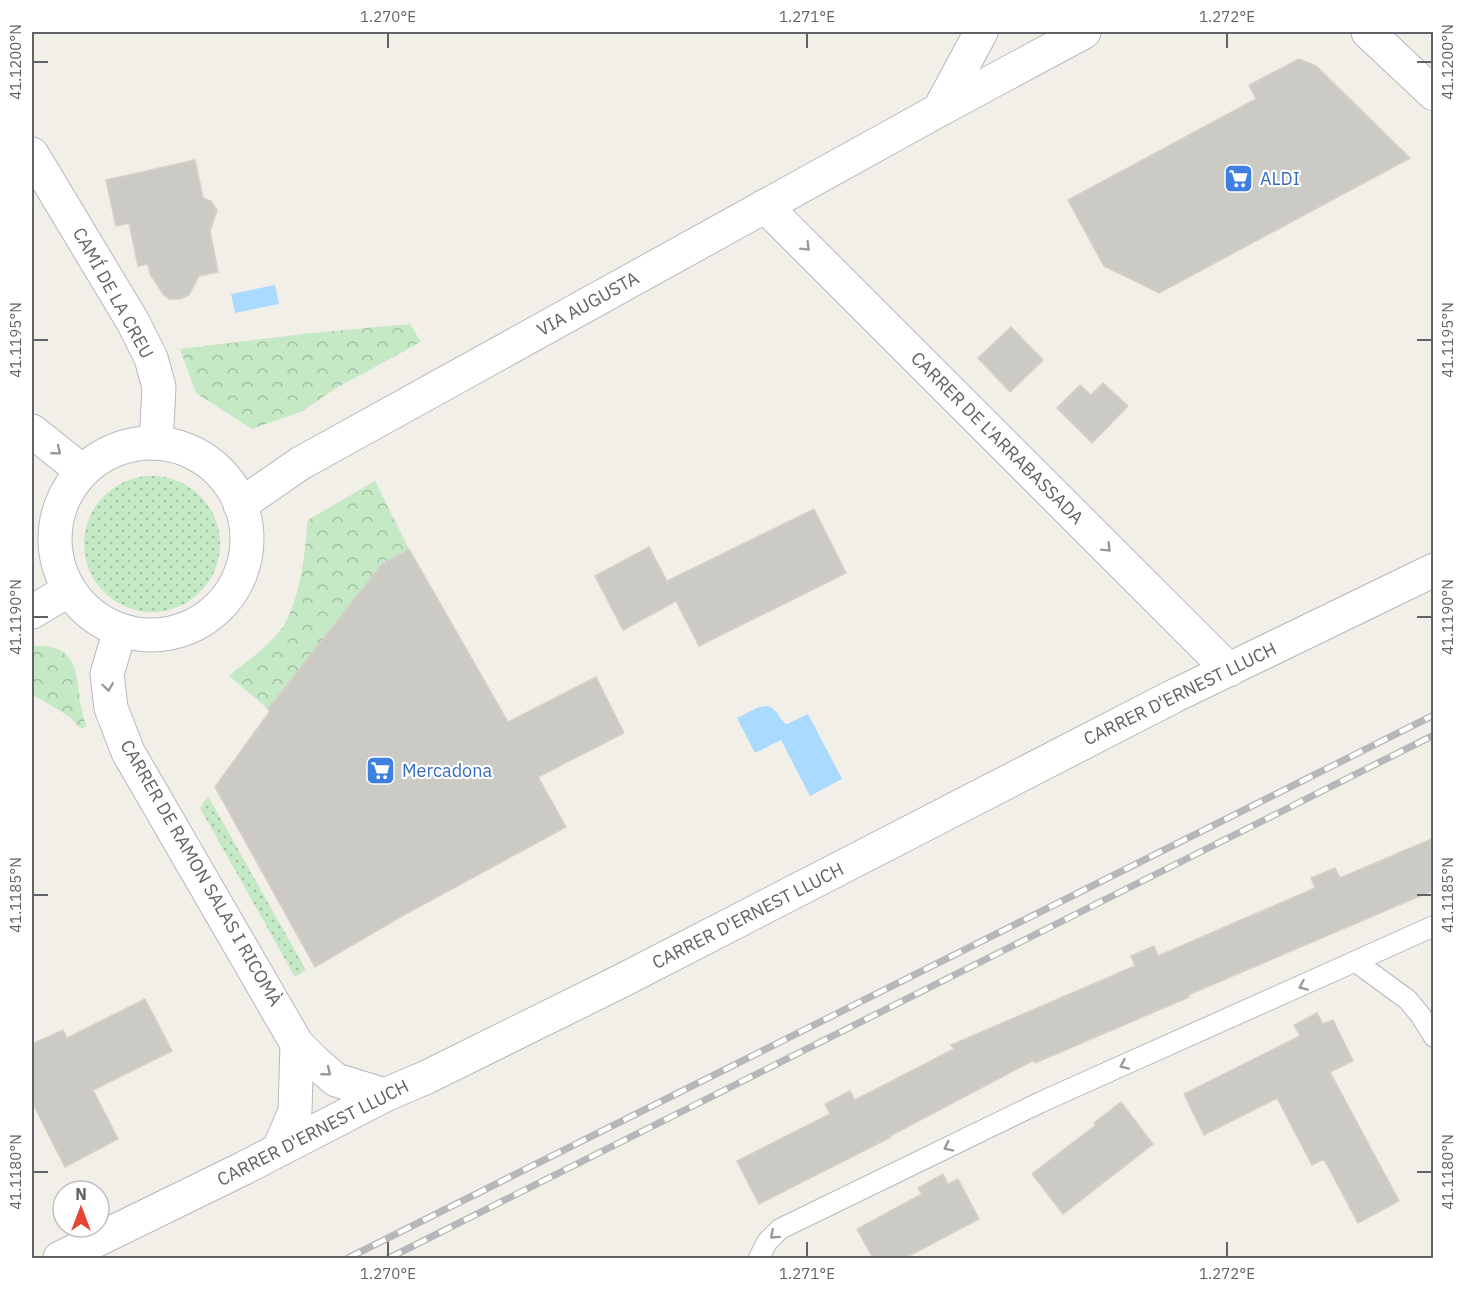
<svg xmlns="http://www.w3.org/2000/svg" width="1465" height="1290" viewBox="0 0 1465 1290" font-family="'IBM Plex Sans',sans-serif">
<defs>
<pattern id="grass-dots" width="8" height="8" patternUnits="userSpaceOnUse" patternTransform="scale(1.5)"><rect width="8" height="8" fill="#c5e8c5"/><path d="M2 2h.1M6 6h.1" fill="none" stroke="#a3c0a4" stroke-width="1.8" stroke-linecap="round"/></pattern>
<pattern id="forest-crowns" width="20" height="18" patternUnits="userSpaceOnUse" patternTransform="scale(1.5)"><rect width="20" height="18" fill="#c5e8c5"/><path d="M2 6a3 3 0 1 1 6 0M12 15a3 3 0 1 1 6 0" fill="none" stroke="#a3c0a4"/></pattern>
</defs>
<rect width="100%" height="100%" fill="#f1efe8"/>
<!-- grass -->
<path fill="url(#grass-dots)" d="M84 544a68 68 0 1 1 136 0a68 68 0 1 1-136 0Z
M208,796L306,970L295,977L200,808Z"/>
<!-- forest -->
<path fill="url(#forest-crowns)" d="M410,324L421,342L336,388L303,411L252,429L196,393L180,349L312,333Z
M375,481L409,549L381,565L268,709L229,676C245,663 274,642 284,625C302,593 304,555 308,520Z
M32,646C91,642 71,693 87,726L81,729L70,717L32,694Z"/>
<!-- water -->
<path fill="#aadaff" d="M275,285L279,304L235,313L231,294Z
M768,706C781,712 779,721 787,724L808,714L842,779L810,796L781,740L755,753L737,718L759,707Z"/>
<!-- building -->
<path fill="#cccac5" stroke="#d6d1c6" stroke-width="1.5" d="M1299,59L1316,66L1410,158L1159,293L1104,266L1068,200L1256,99L1249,85Z
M195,160L203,198L211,201L217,210L210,231L218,272L199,276L189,295L180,299H169L163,294L150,274L148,264L138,266L129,223L116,226L106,180Z
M1011,327L1043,360L1010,392L978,358Z
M1103,383L1128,406L1092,443L1057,408L1080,385L1091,395Z
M814,509L846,573L699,646L676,601L623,630L595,576L649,547L669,585L667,581Z
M409,549L508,722L596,677L624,733L538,777L566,827L402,916L315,967L215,787L270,711L268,709L381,565Z
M1434,838V890L1188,995L1189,997L1035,1063L1034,1060L890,1136L891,1137L759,1204L737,1161L830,1114L825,1104L850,1091L855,1100L954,1049L951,1045L1135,966L1131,956L1154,946L1158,956L1315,888L1311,878L1335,868L1340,878Z
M145,999L172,1051L93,1090L118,1139L65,1167L32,1102V1044L63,1030L67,1038Z
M1317,1013L1323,1024L1333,1020L1353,1061L1330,1072L1399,1201L1358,1223L1324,1159L1312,1165L1277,1098L1204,1135L1184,1094L1300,1036L1294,1025Z
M1121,1102L1153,1144L1063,1214L1032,1174L1096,1125L1094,1123Z
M943,1174L948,1184L958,1179L979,1219L905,1258H873L857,1229L922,1194L918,1188Z"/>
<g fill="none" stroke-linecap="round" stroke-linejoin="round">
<defs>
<path id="service" d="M1356,962L1408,1000L1421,1016L1434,1037
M759,1258L767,1242L780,1229L1041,1102L1434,926"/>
<path id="minor" d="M1368,32L1434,94
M939,110L981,32
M32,154L133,322L151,358L159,387L156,443
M765,206L1229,670
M32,431L82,471
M120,630L107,674L111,708L128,752L297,1044L315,1062L336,1080L385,1095
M279,1149L295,1111L297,1044
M60,1258L244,1168L385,1095L427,1077L623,980L1174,696L1434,570"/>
<path id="secondary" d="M55 539a96 96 0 1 1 192 0a96 96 0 1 1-192 0Z
M240,505L301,463L939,110L1084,32
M32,612L69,590"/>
</defs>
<!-- service casing -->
<use href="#service" stroke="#b5b8bc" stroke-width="22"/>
<!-- minor casing -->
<use href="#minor" stroke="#b5b8bc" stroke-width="35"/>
<!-- secondary casing -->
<use href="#secondary" stroke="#b6babf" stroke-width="35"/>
<!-- service -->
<use href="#service" stroke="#fff" stroke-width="20"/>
<!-- minor -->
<use href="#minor" stroke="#fff" stroke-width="33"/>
<!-- secondary -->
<use href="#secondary" stroke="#fff" stroke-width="33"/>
<defs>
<path id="rail" d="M348,1258L1434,715
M389,1258L1434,735"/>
</defs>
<!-- rail casing -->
<use href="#rail" stroke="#b6b7b8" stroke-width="7"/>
<!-- rail -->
<use href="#rail" stroke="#fff" stroke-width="4.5" stroke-dasharray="14" stroke-linecap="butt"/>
</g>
<!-- one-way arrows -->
<defs><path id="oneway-chevron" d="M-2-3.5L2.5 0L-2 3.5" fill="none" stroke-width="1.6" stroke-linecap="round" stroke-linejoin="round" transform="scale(1.5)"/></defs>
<g stroke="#979a9d">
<use href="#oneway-chevron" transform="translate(806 247) rotate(45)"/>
<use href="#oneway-chevron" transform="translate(57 451) rotate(39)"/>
<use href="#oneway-chevron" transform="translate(1107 548) rotate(45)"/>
<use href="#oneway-chevron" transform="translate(108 687) rotate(82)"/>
<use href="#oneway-chevron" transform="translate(1303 986) rotate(156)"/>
<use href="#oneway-chevron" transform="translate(1124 1065) rotate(156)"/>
<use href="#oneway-chevron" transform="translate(327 1072) rotate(39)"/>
<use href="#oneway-chevron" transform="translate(948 1147) rotate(154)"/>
<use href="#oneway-chevron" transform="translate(774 1235) rotate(138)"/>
</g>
<!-- ticks -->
<path fill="none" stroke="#5f6368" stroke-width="2" d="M388,33V48M807,33V48M1227,33V48M33,62H48M1417,62H1432M33,340H48M1417,340H1432M33,617H48M1417,617H1432M33,895H48M1417,895H1432M33,1172H48M1417,1172H1432M388,1242V1257M807,1242V1257M1227,1242V1257"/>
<!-- icons -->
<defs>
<symbol id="supermarket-square" viewBox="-11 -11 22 22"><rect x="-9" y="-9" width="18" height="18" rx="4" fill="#3f7fe0" stroke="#fff"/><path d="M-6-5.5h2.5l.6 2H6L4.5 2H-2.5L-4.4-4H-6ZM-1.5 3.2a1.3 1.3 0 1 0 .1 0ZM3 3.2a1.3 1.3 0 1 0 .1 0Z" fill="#fff"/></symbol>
</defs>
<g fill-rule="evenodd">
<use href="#supermarket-square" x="1222" y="162" width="33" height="33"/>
<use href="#supermarket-square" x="364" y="754" width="33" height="33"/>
</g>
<g text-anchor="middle" stroke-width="4.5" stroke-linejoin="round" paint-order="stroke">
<!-- shop labels -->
<g font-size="18" fill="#366cbe" stroke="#fff" text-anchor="start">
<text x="1260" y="185">ALDI</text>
<text x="402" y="777">Mercadona</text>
</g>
<!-- street labels -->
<g font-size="18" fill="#5f6368" stroke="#fff">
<text transform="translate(113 293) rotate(61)" y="6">CAMÍ DE LA CREU</text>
<text transform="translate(588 304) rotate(-29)" y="6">VIA AUGUSTA</text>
<text transform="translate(997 438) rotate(45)" y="6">CARRER DE L'ARRABASSADA</text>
<text transform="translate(1180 694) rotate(-26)" y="6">CARRER D'ERNEST LLUCH</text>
<text transform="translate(201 873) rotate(60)" y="6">CARRER DE RAMON SALAS I RICOMÀ</text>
<text transform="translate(748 916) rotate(-27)" y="6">CARRER D'ERNEST LLUCH</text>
<text transform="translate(313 1133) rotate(-27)" y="6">CARRER D'ERNEST LLUCH</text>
</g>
</g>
<!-- border -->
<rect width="1465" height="1290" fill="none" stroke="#ffffff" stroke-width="66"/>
<!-- north arrow -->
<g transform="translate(81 1209)"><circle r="28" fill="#ffffff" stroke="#bfc1c3" stroke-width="1.5"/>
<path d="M0-4.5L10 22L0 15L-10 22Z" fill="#ea4335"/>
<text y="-9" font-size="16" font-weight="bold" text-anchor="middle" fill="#5f6368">N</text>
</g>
<rect x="33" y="33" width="1399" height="1224" fill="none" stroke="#5f6368" stroke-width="2"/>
<g font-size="15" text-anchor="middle" fill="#5f6368">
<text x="388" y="22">1.270°E</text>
<text x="807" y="22">1.271°E</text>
<text x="1227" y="22">1.272°E</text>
<text transform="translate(16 62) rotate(-90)" y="5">41.1200°N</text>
<text transform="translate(1448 62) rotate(-90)" y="5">41.1200°N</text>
<text transform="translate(16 340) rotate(-90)" y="5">41.1195°N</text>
<text transform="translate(1448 340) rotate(-90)" y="5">41.1195°N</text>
<text transform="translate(16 617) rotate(-90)" y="5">41.1190°N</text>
<text transform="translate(1448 617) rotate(-90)" y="5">41.1190°N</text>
<text transform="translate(16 895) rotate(-90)" y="5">41.1185°N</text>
<text transform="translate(1448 895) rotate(-90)" y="5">41.1185°N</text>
<text transform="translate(16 1172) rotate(-90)" y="5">41.1180°N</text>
<text transform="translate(1448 1172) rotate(-90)" y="5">41.1180°N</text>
<text x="388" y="1279">1.270°E</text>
<text x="807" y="1279">1.271°E</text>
<text x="1227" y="1279">1.272°E</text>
</g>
</svg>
